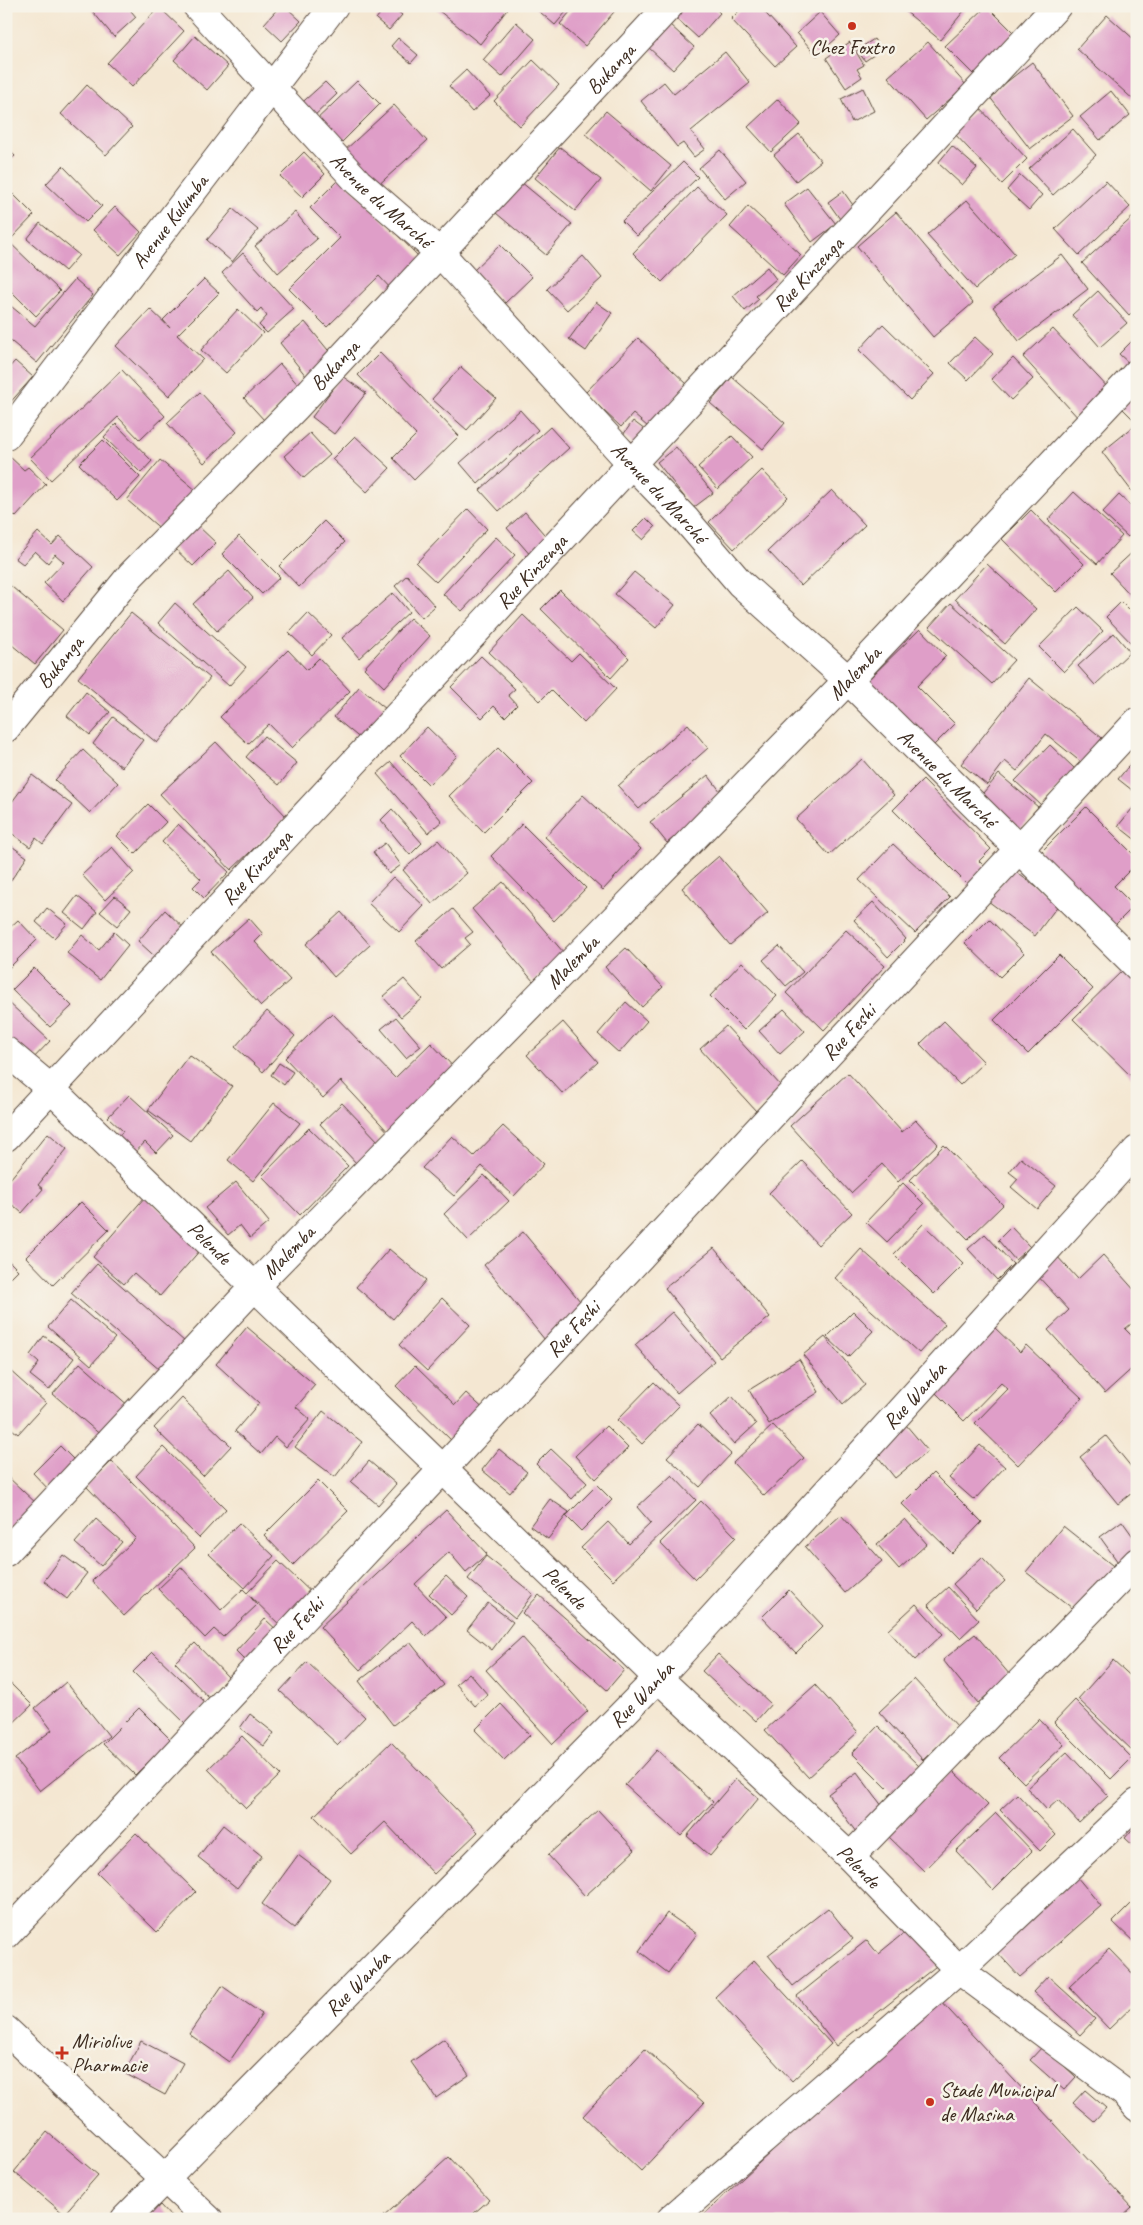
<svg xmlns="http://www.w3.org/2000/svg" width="1143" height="2225" viewBox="0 0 1143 2225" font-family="Caveat,sans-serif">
<rect width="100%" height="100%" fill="#f7f3e8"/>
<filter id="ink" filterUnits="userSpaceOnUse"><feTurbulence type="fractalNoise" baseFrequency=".02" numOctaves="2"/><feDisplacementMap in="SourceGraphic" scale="10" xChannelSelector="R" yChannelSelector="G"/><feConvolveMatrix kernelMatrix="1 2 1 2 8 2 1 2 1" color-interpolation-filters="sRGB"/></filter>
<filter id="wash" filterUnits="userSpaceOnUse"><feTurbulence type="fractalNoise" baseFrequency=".0096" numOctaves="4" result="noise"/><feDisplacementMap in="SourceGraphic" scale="20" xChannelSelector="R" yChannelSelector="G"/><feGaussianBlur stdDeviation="1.12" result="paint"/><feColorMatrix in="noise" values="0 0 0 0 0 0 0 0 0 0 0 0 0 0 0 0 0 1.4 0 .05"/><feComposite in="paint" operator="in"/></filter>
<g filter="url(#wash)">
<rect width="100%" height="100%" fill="#f4e7d2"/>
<g id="blocks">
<!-- building -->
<path fill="#df9ec8" d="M88,6H127L136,17L114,37Z
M280,6H285L301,21L282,41L264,24Z
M386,6H391L402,15L389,30L376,19Z
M433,6H510L480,44Z
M533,6H571L555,25Z
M575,6H619L585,46L560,24Z
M681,6H713L720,13L698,38L673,15Z
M744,6H759L796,47L775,66L731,19Z
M899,6H968L940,40Z
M987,6L1014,33L976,74L974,72L973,74L945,46Z
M159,7L184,31L132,87L107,63Z
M820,12L840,35L817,56L797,33Z
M1107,15L1137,42L1136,102L1077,49Z
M516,22L535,39L502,77L483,60Z
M669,24L694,47L673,70L648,47Z
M195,36L228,66L207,90L174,60Z
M398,38L418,55L411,63L391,46Z
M874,39L881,50L865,61L857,50Z
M850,42L864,65L857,69L862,77L846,88L826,58Z
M928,42L966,85L926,120L888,77Z
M725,52L750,83L691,131L705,149L694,157L683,143L677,147L641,101L664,82L674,94Z
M533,60L559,85L520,126L494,101Z
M1032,62L1073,116L1030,149L989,96Z
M466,70L490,96L472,112L449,86Z
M357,81L380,104L336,148L312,124Z
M325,82L337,94L309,121L296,108Z
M87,85L132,127L106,155L61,114Z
M863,88L874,111L852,122L841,99Z
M1111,91L1130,115L1100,140L1080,117Z
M778,99L801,124L771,152L748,127Z
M394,105L427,141L375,188L343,152Z
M979,107L1027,159L1002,184L953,132Z
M606,111L671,166L651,191L585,134Z
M1073,129L1096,155L1053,195L1029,169Z
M799,134L821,161L796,181L774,155Z
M952,146L977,168L962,185L938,163Z
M6,147L15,156L6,163Z
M560,147L601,180L575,211L535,178Z
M720,150L746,181L725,199L699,168Z
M304,152L325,174L302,197L280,176Z
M683,162L698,177L637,236L622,221Z
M63,166L102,206L86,222L46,184Z
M1020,175L1042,195L1029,210L1007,190Z
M341,177L421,259L391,289L379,276L327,327L289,289L340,238L310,208Z
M1106,181L1130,207L1079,255L1055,229Z
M521,182L572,224L546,255L496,213Z
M697,187L727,215L662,282L633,253Z
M807,187L836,224L812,242L784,204Z
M843,191L855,208L840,219L828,202Z
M13,194L34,215L12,238L6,232V201Z
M967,200L1015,254L975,289L927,235Z
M748,206L801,255L783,275L730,227Z
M115,207L141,232L120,255L93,230Z
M233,209L258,230L232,262L207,240Z
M295,212L317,239L278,273L255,246Z
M896,212L973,303L933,337L857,246Z
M1135,215L1137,217V308L1129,315L1082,263Z
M40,223L79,255L65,271L27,239Z
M6,239L60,291L36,316L6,286Z
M500,245L532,277L505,303L473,271Z
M243,253L294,309L267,333L259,325L267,316L261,308L257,312L222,273Z
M1062,255L1088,289L1019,341L993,307Z
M583,256L602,278L567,310L547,289Z
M767,267L776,279L756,296L759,299L745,311L733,296Z
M75,279L93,295L37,363L6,337V302L35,326Z
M204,279L219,293L177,335L203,359L169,396L116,346L150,309L170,328L163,320Z
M1098,291L1127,323L1100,347L1072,315Z
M596,302L612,313L586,351L569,339Z
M238,309L263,333L226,373L201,350Z
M305,322L332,355L306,376L280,343Z
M883,324L934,374L910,400L859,350Z
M1053,329L1111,391L1080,420L1023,357Z
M1137,336V361L1132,366L1119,354Z
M975,337L993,354L968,380L950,363Z
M638,338L688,385L648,427L633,414L621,427L585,393Z
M380,353L459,436L414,480L393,458L416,435L358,375Z
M1013,358L1033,379L1011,400L991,379Z
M15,361L33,377L6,407V371Z
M280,364L300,387L264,420L244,398Z
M461,367L496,398L467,430L432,399Z
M122,370L165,416L140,440L118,417L51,480L30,458Z
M342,376L366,393L334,434L312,417Z
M732,377L785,423L763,449L710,403Z
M200,392L237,432L204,463L167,423Z
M1137,393V423L1121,407Z
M520,410L538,430L478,484L460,463Z
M633,421L649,433L639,447L623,435Z
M116,424L152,461L141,473L104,437Z
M550,427L569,448L499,511L480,490Z
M1133,427L1137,431V498L1102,452Z
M310,433L330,455L304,478L284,456Z
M355,436L390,468L367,492L332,459Z
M732,436L752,457L718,489L698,467Z
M103,440L140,477L117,501L79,464Z
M676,447L713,493L693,508L657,462Z
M8,455L24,470L28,467L46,484L16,517L6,507Z
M160,460L197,491L163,531L127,500Z
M762,470L788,497L734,549L709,522Z
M832,490L865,525L801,586L768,551Z
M1074,492L1122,536L1097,564L1048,520Z
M1119,495L1137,512V527L1128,537L1102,513Z
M468,509L487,529L436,582L416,563Z
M1031,510L1084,564L1056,592L1002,539Z
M525,512L550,541L532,557L507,528Z
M646,518L655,527L643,540L633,531Z
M324,521L345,542L299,587L279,566Z
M196,524L216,543L193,566L173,547Z
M38,532L52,545L60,536L93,567L63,601L44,583L64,562L55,554L48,563L35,551L23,564L15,558Z
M239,536L280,577L262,594L222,554Z
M496,537L515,555L462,611L443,594Z
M1137,548V602L1110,573Z
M987,564L1036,609L1005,644L955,599Z
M229,571L253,598L217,631L193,604Z
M634,572L675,605L656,628L615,594Z
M407,575L435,606L422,618L395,586Z
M6,582L63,630L35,664L6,640Z
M560,590L629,658L611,678L541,609Z
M393,593L409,612L359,658L342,638Z
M1121,602L1137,618V649L1106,617Z
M175,603L246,667L229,686L158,623Z
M951,603L1014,660L992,684L929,627Z
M1078,607L1103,631L1064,672L1039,647Z
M131,613L210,678L157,743L78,678Z
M308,613L331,635L312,655L289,633Z
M523,615L571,661L579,653L616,689L584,723L551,690L540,701L489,652Z
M410,618L430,636L384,687L364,668Z
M920,629L946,656L917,686L955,724L932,747L868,680Z
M1114,633L1130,652L1095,685L1078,666Z
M288,650L307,670L319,658L350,691L292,748L269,724L248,744L220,717Z
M481,656L515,689L508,695L517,705L505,717L494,706L482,718L451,687Z
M1029,678L1102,738L1082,763L1046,734L1017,771L1005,761L987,785L961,764Z
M359,687L386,709L362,740L334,717Z
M86,692L110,712L90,735L67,716Z
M113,717L143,740L122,767L93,744Z
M688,724L708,748L639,809L618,786Z
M427,727L457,756L429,785L400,756Z
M264,736L297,763L279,785L246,757Z
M216,742L287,817L231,870L160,794Z
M1050,745L1075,769L1041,805L1015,781Z
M498,748L533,783L484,832L449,796Z
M83,750L118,783L90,813L55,780Z
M1137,756V794L1118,779Z
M862,759L894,795L829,855L796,819Z
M391,762L442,821L428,833L377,774Z
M999,774L1038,807L1017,832L978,799Z
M32,775L72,805L43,844L36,838L30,847L6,829V810Z
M708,775L724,796L667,843L650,822Z
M923,780L991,849L979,861L988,870L970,887L893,810Z
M583,795L641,849L603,890L545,837Z
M1137,803V841L1118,826Z
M148,804L166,822L135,854L117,836Z
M1086,807L1137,858V863L1114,886L1134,906L1109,931L1036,857Z
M392,809L422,843L410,855L381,820Z
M178,824L229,872L204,898L193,887L201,879L162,842Z
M522,824L586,888L554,921L491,856Z
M438,840L467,873L432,904L403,870Z
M6,842L27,857L6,887Z
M385,843L401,865L389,874L373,852Z
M893,844L950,897L915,933L859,880Z
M112,847L134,872L105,900L82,875Z
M719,856L768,913L730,945L682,888Z
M1012,869L1059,904L1035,936L988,901Z
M393,877L424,906L399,932L368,903Z
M503,882L564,953L533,981L472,909Z
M77,896L97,912L84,929L64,913Z
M115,896L131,909L117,926L100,912Z
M873,902L906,939L888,957L854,920Z
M47,908L67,924L54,938L36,922Z
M453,909L473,932L465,938L470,944L441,969L416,941Z
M165,910L189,933L162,963L138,941Z
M341,912L370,945L334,977L306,944Z
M249,918L263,934L255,942L290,980L261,1006L211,952Z
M989,919L1024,953L1000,977L965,943Z
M18,920L37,940L6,971V931Z
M846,930L885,966L824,1030L786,993Z
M114,932L128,945L100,980L67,953L82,935L99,950Z
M779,946L803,972L786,986L763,960Z
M626,948L663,987L642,1007L605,967Z
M1059,955L1093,989L1028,1054L994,1020Z
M742,962L777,996L744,1030L710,996Z
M1126,967L1137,978V1082L1073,1019Z
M34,968L72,1006L50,1027L12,990Z
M404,979L422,999L401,1017L383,997Z
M6,1000L50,1041L30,1062L6,1039Z
M626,1002L647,1021L619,1053L598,1034Z
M784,1009L805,1031L780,1054L759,1031Z
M267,1011L295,1036L263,1072L235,1047Z
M332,1013L395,1078L431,1043L458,1072L392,1136L341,1081L323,1098L285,1058Z
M396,1017L421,1046L406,1058L381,1029Z
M944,1021L984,1062L960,1085L920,1044Z
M563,1022L598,1062L563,1094L527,1055Z
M726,1026L782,1087L756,1111L700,1049Z
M189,1055L232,1086L190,1141L148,1110Z
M279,1063L293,1072L284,1085L271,1075Z
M848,1073L902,1132L916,1120L938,1144L898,1182L882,1164L851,1193L790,1126Z
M129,1095L173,1135L156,1153L145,1142L133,1155L116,1139L123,1131L108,1117Z
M274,1103L300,1123L253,1181L228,1160Z
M342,1103L380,1143L357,1164L320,1124Z
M503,1126L544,1164L514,1196L482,1166L454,1196L422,1168L452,1136L474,1156Z
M309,1128L348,1166L300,1215L262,1176Z
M48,1133L67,1149L38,1185L43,1189L22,1213L6,1199V1184Z
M944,1145L1003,1205L968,1239L910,1180Z
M1021,1158L1056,1186L1037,1209L1011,1187L1018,1179L1009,1172Z
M802,1161L852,1213L818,1245L769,1193Z
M484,1175L509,1201L468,1240L444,1214Z
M236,1182L269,1222L250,1238L240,1225L228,1235L205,1208Z
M903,1183L924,1204L887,1242L866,1222Z
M145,1197L202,1248L160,1296L134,1273L124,1284L93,1257Z
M81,1202L109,1230L53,1285L26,1257Z
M923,1224L964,1264L934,1294L894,1254Z
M1011,1227L1030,1247L1015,1260L998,1240Z
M523,1232L585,1307L545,1340L484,1265Z
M985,1234L1013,1264L997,1280L968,1249Z
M714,1248L770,1317L720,1357L665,1288Z
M389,1249L426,1280L393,1319L356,1287Z
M861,1249L945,1324L919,1353L835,1278Z
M1055,1254L1078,1279L1103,1255L1137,1293V1319L1125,1329L1137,1341V1364L1105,1393L1048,1330L1069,1310L1035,1273Z
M6,1258L18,1270L6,1282Z
M97,1264L185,1342L161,1371L71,1293Z
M442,1298L470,1325L427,1371L399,1345Z
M71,1300L115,1338L91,1365L48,1327Z
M853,1311L873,1331L848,1357L827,1337Z
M672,1312L714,1361L677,1393L635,1345Z
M247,1327L315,1385L296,1407L310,1419L286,1447L275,1437L261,1454L235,1431L259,1403L216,1364Z
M994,1327L1020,1352L1026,1345L1082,1398L1018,1465L975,1423L1008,1389L1001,1383L964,1421L934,1391Z
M44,1336L74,1358L49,1390L30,1375L39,1363L30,1355Z
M825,1337L865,1385L843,1404L803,1355Z
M799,1359L819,1392L769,1424L749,1390Z
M80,1363L130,1407L103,1437L53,1394Z
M415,1366L455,1405L466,1393L487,1412L455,1444L396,1386Z
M8,1369L46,1403L18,1434L6,1424V1371Z
M654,1382L679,1406L642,1444L617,1420Z
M732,1396L756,1424L734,1444L710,1416Z
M182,1398L231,1446L203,1476L154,1428Z
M323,1411L362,1442L335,1477L295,1447Z
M698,1424L731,1454L700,1487L667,1457Z
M773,1425L804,1458L764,1496L733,1463Z
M906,1425L928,1451L895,1478L874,1452Z
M606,1426L628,1448L596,1479L575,1456Z
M1106,1436L1137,1474V1489L1118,1504L1080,1457Z
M980,1445L1005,1467L974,1500L949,1478Z
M60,1446L77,1463L50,1491L33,1473Z
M163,1447L226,1509L199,1538L136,1476Z
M499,1449L527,1472L510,1493L482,1470Z
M551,1449L587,1483L572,1499L536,1464Z
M112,1461L195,1548L124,1616L92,1581L136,1538L86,1486Z
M369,1461L396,1484L378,1505L351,1482Z
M933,1473L982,1522L952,1553L902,1504Z
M672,1475L696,1500L613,1580L581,1548L608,1522L629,1544L651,1523L637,1507Z
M8,1477L37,1504L6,1534V1479Z
M318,1481L348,1511L293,1565L264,1535Z
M597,1485L612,1500L581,1531L566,1516Z
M550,1499L569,1512L548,1539L530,1526Z
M701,1501L736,1537L695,1579L660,1543Z
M446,1510L487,1554L466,1572L449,1552L415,1584L446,1617L426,1636L412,1621L360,1670L320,1627Z
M841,1515L882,1561L845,1593L805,1547Z
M96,1519L122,1542L101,1566L75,1543Z
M905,1519L927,1544L899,1569L877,1544Z
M1122,1521L1137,1542V1553L1120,1565L1100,1537Z
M239,1523L274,1556L245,1588L209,1554Z
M1063,1526L1117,1569L1081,1615L1026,1572Z
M63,1555L87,1573L67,1599L44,1581Z
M486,1556L533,1594L515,1618L468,1579Z
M982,1557L1005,1581L976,1609L953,1584Z
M278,1561L317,1598L286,1631L248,1594L257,1605L223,1637L214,1629L205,1638L158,1589L181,1567L221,1610L243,1589L247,1593Z
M446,1576L468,1597L451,1615L429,1594Z
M948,1587L979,1620L960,1638L928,1605Z
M789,1590L823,1626L796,1653L762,1617Z
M539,1595L624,1670L607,1690L522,1613Z
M488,1603L513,1622L492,1650L467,1630Z
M916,1604L943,1634L915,1660L888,1630Z
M265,1619L280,1633L250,1665L236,1651Z
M975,1634L1010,1675L978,1703L943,1660Z
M522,1637L588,1711L553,1744L486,1670Z
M410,1642L444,1685L393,1725L359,1681Z
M195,1643L231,1680L210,1699L175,1662Z
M153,1652L207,1704L187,1725L133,1672Z
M718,1654L771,1704L756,1721L702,1671Z
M1113,1660L1137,1682V1747L1133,1751L1078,1699Z
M307,1662L365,1717L338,1745L280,1691Z
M469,1673L488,1695L475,1706L456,1684Z
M6,1679L32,1705L6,1730Z
M914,1679L958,1727L923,1760L879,1712Z
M66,1682L109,1736L40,1791L15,1759L52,1730L35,1708Z
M815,1685L858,1732L808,1777L765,1730Z
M1075,1700L1132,1758L1111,1779L1054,1722Z
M501,1704L530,1735L504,1760L475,1730Z
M139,1708L171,1740L135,1775L103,1744Z
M250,1714L274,1733L264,1746L240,1728Z
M1039,1719L1064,1745L1024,1783L999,1758Z
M878,1726L921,1768L895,1796L852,1753Z
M242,1736L280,1775L246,1808L208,1769Z
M391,1742L478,1832L434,1874L385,1822L351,1854L314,1816Z
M657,1750L713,1802L681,1836L625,1785Z
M1067,1752L1108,1796L1079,1823L1058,1800L1047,1810L1027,1788Z
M952,1770L988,1805L924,1871L888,1836Z
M857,1772L885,1810L856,1832L828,1794Z
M736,1779L759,1798L710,1856L687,1836Z
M1017,1794L1056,1835L1040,1851L1000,1810Z
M598,1810L635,1850L585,1896L548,1855Z
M996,1813L1032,1851L993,1890L956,1851Z
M1137,1824V1849L1125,1838Z
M223,1825L262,1856L237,1888L198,1857Z
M136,1833L196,1892L157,1932L97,1873Z
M298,1855L330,1879L294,1928L262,1904Z
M1077,1877L1101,1906L1020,1977L994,1949Z
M1137,1898V1945L1113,1922Z
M828,1908L853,1939L793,1986L768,1955Z
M667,1913L697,1934L668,1973L639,1951Z
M911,1927L940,1963L836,2046L797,1996L867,1940L878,1954Z
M1109,1949L1137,1978V2002L1109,2029L1069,1987Z
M754,1960L831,2044L792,2081L715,1997Z
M1048,1976L1095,2019L1080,2035L1033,1992Z
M222,1986L262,2014L229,2062L189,2034Z
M937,1997L1132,2207L1119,2219H699Z
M444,2039L469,2075L436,2098L411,2062Z
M141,2041L183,2063L165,2095L124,2073Z
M1043,2046L1076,2077L1064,2090L1030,2060Z
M645,2049L704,2103L641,2171L583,2116Z
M1085,2090L1106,2108L1094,2121L1073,2103Z
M47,2132L98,2175L64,2214L14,2172Z
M449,2157L489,2200L473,2214L477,2219H381Z
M160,2205L173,2219H147Z"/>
</g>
</g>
<g filter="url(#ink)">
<use href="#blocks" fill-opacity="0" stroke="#574639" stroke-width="1"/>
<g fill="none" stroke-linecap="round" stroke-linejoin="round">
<defs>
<g id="minor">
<path id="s1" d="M197,6L358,182L439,252L632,464L686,520L740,583L848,680L1137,966"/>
<path id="s2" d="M6,436L334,6"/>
<path id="s3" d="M6,728L131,575L295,408L669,6"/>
<path id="s4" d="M6,1051L50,1088L658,1678L850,1857L959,1970L1126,2094L1137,2107"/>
<path id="s5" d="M6,1137L1057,6"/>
<path id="s6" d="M6,1552L254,1287L848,680L1137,373"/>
<path d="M850,1857L1137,1562"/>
<path id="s7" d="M6,1935L443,1469L1137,722"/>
<path d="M6,2030L208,2219"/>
<path id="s8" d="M125,2219L658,1678L1137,1150"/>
<path d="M671,2219L959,1970L1137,1803"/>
</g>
</defs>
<!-- minor casing -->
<use href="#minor" stroke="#574639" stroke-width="30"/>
<!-- minor -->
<use href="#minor" stroke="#fff" stroke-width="28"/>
</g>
</g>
<!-- markers -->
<g fill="#c8321e" stroke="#f7f3e8" stroke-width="2">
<circle cx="852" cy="26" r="5"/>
<path d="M59.5 2045.5h5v5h5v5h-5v5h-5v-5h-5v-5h5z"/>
<circle cx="930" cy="2102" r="5"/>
</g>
<g text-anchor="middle" stroke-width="5" stroke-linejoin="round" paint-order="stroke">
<!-- poi labels -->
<g font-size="21" fill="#3b2a1e" stroke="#f7f3e8" text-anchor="start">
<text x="852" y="54" text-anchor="middle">Chez Foxtro</text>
<text x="72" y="2048">Miriolive<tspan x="72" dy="24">Pharmacie</tspan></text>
<text x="940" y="2097">Stade Municipal<tspan x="940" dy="24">de Masina</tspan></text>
</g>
<!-- street labels -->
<g font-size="21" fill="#3b2a1e" stroke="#f7f3e8">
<text dy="7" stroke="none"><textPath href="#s3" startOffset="895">Bukanga</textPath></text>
<text dy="7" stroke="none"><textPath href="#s1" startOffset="268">Avenue du Marché</textPath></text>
<text dy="7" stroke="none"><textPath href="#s2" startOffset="270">Avenue Kulumba</textPath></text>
<text dy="7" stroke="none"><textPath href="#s5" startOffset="1178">Rue Kinzenga</textPath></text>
<text dy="7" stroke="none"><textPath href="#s3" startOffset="490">Bukanga</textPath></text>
<text dy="7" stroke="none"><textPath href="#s1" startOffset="672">Avenue du Marché</textPath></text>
<text dy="7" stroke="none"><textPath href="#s5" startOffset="772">Rue Kinzenga</textPath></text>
<text dy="7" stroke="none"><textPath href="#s3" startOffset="85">Bukanga</textPath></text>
<text dy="7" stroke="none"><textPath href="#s6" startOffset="1222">Malemba</textPath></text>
<text dy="7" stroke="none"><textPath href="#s1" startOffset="1078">Avenue du Marché</textPath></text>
<text dy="7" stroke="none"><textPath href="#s5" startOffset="368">Rue Kinzenga</textPath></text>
<text dy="7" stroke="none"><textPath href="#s6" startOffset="818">Malemba</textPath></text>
<text dy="7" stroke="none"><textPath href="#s7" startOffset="1235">Rue Feshi</textPath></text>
<text dy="7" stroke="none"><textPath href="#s4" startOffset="280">Pelende</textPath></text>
<text dy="7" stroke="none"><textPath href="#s6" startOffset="412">Malemba</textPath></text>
<text dy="7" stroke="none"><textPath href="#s7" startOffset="830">Rue Feshi</textPath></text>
<text dy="7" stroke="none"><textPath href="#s8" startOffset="1141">Rue Wanba</textPath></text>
<text dy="7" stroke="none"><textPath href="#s4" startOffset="775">Pelende</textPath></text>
<text dy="7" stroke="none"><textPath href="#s7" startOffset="425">Rue Feshi</textPath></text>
<text dy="7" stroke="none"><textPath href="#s8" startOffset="736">Rue Wanba</textPath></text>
<text dy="7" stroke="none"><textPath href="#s4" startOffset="1180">Pelende</textPath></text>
<text dy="7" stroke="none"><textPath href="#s8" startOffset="331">Rue Wanba</textPath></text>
</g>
</g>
<!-- margin -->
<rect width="1143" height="2225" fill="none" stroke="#f7f3e8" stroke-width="25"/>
</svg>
